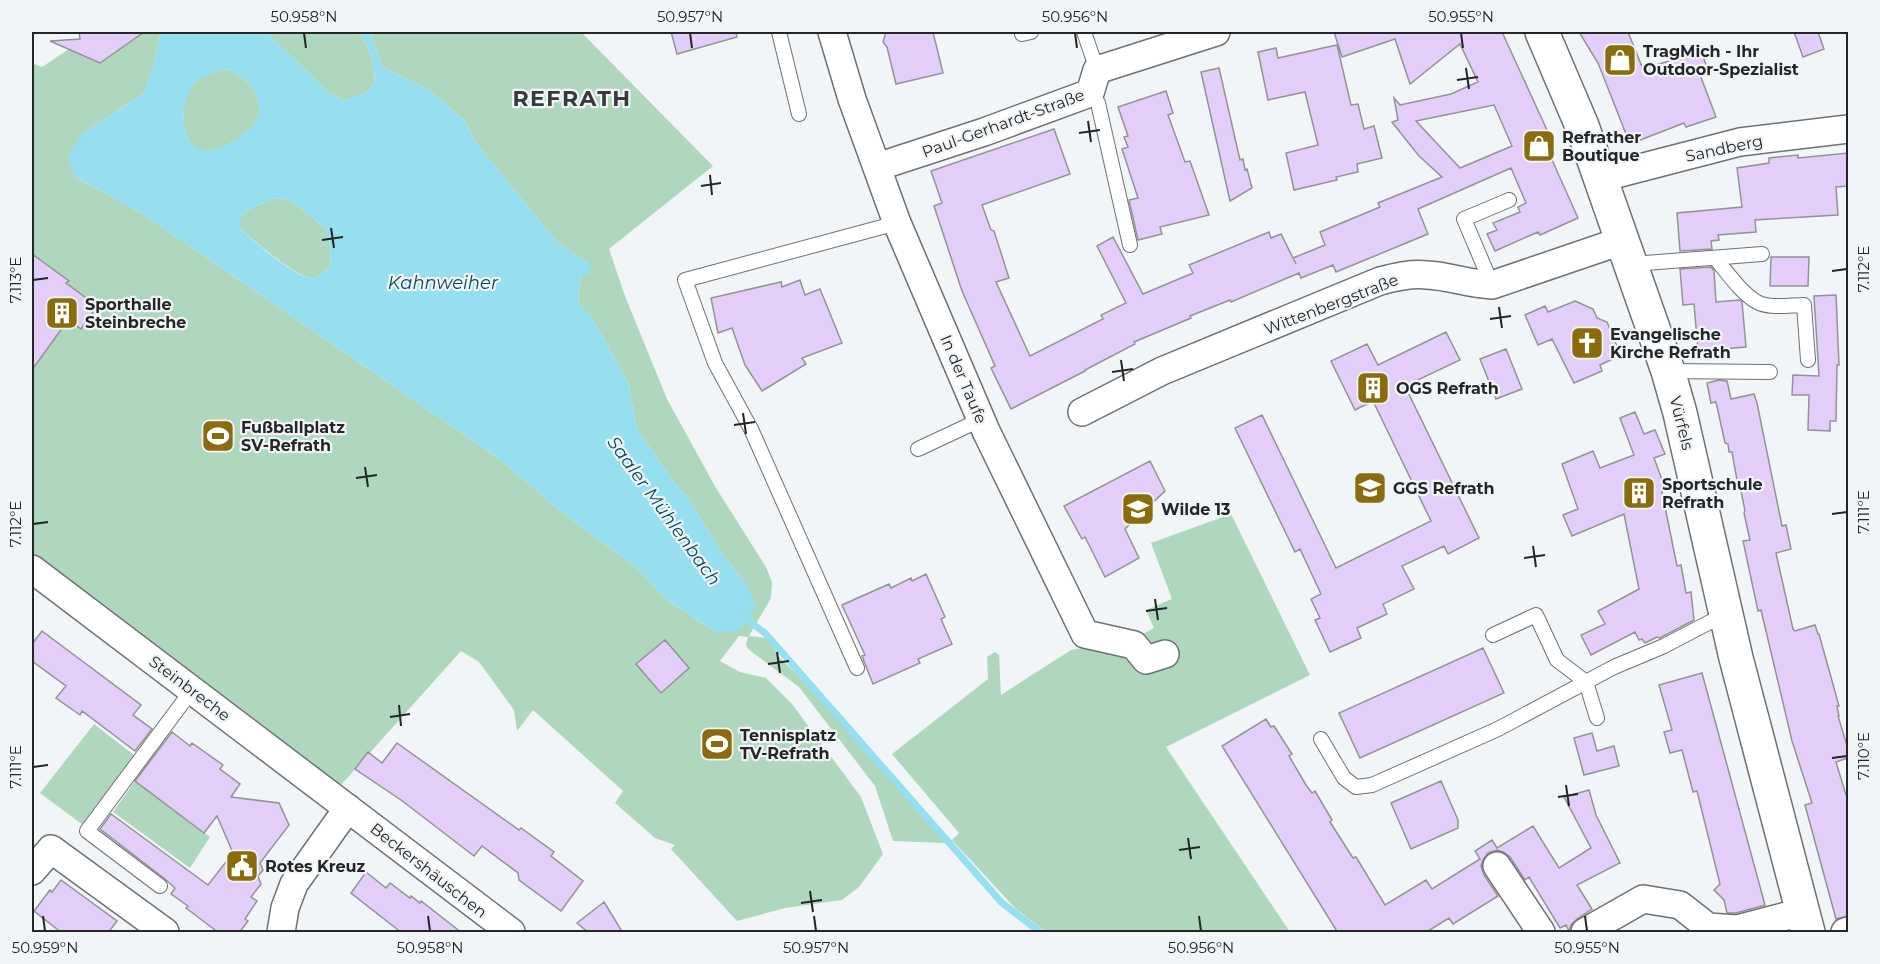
<svg xmlns="http://www.w3.org/2000/svg" width="1880" height="964" viewBox="0 0 1880 964" font-family="Montserrat,sans-serif">
<rect width="100%" height="100%" fill="#f2f5f7"/>
<!-- green -->
<path fill="#afd7be" d="M129,32H161L153,66L144,93L83,133L74,176L146,216L498,458L559,510L638,569L667,600L717,633L746,584L721,552L688,497L675,484L637,429L628,382L591,316L581,307L578,297L581,277L588,263L557,242L475,142L465,121L428,89L382,67L370,32H581L713,166L609,249L625,296L667,399L716,488L766,567L772,582L771,598L749,636L767,638L781,659L811,688L945,843L893,841L875,786L799,687L748,649L746,644L748,637L739,636L720,661L740,672L766,678L792,704L861,797L883,854L859,887L842,900L785,908L737,921L671,849L675,845L655,838L615,803L623,791L533,710L517,731L514,710L479,662L461,651L341,785L32,554V63L42,67L69,49L130,41Z
M266,32H358C370,46 377,68 374,85L364,93L345,101L329,93Z
M228,69C249,78 271,104 252,127C247,132 240,137 234,141C212,156 188,157 184,125C179,93 197,72 228,69Z
M274,198L290,200L324,227L329,237L331,267C326,270 320,276 315,278C300,282 253,239 240,229V218L249,209Z
M1231,514L1310,675L1166,747L1290,932H1046L1015,908L952,840L959,833L892,754L988,679L987,657L995,652L999,655L1001,695L1071,650L1137,637L1154,628L1146,610L1172,599L1151,543Z
M94,724L134,755L83,825L40,793Z
M135,781L210,837L190,868L113,812Z"/>
<!-- water -->
<path fill="#95dff0" fill-rule="evenodd" d="M161,32H266L329,93L345,101L364,93L374,85C377,68 370,46 358,32H347H370L382,67L428,89L465,121L475,142L557,242L588,263L592,273L581,277L578,297L581,307L591,316L628,382L637,429L675,484L688,497L721,552L746,584L756,606L741,630L717,633L667,600L638,569L559,510L498,458L146,216L74,176L68,156L83,133L144,93L153,66ZM228,69C249,78 271,104 252,126C247,132 240,136 234,141C212,156 188,157 184,125C180,93 197,72 228,69ZM274,198L290,200L324,227L329,238L331,267C327,270 320,276 315,278C299,282 253,240 240,229V218L249,209Z"/>
<g fill="none" stroke-linecap="round" stroke-linejoin="round">
<!-- stream -->
<path stroke="#95dff0" stroke-width="7" d="M742,616L765,633L1002,903L1040,932"/>
</g>
<!-- building -->
<path fill="#e3cef9" stroke="#939295" stroke-width="1.5" fill-rule="evenodd" d="M79,32H144L100,63L50,41L80,39Z
M671,32H736L737,37L677,54Z
M886,32H933L943,73L896,84L887,47L883,42Z
M1334,32H1502L1547,130L1540,133L1578,218L1540,235L1538,232L1495,251L1487,234L1497,230L1493,223L1520,212L1518,207L1526,203L1511,168L1418,209L1428,234L1336,272L1333,265L1301,278L1299,273L1231,302L1230,300L1190,316L1191,318L1134,342L1135,344L1085,370V371L1011,409L991,368L995,366L962,291L934,206L942,203L931,171L1054,129L1070,174L982,205L991,230L994,231L1009,278L996,282L1030,356L1103,319L1101,315L1126,303L1097,246L1113,237L1143,294L1193,273L1189,265L1269,232L1271,238L1281,234L1296,264L1293,258L1325,245L1320,232L1380,207L1378,203L1442,177L1419,156L1392,122L1398,120L1394,98L1400,105L1451,94L1478,82L1460,44L1410,84L1395,39L1342,57ZM1494,105L1512,146L1460,168L1416,121Z
M1579,32H1628L1643,69L1701,51L1708,70L1699,72L1716,117L1686,127L1684,123L1630,144L1598,63Z
M1794,32H1818L1824,49L1803,57Z
M1337,45L1351,105L1358,104L1364,129L1374,126L1382,158L1357,164L1358,172L1336,177L1337,180L1294,190L1286,153L1318,145L1305,92L1268,100L1258,52L1276,48L1278,58Z
M1219,68L1240,160L1243,159L1245,170L1247,169L1252,188L1230,201L1201,72Z
M1166,91L1173,113L1168,115L1185,162L1190,161L1209,215L1160,227L1162,234L1138,240L1129,200L1138,198L1122,149L1128,147L1124,137L1128,136L1118,107Z
M1848,153V186L1836,187L1838,215L1755,220L1756,232L1718,235L1719,240L1711,241L1712,249L1680,251L1677,213L1742,207L1737,168L1769,163V158L1798,155V158Z
M32,254L69,281L66,283L97,306L81,329L68,320L32,370Z
M1771,257H1809L1808,286H1770Z
M1711,267L1714,271L1716,302L1739,300L1742,302L1746,347L1698,351L1694,304L1683,305L1680,269Z
M800,280L805,295L820,289L842,343L802,358L806,364L762,391L745,365L732,328L718,333L711,298L781,282L782,287Z
M1836,295L1839,365H1837L1836,421H1830V431L1808,430L1809,395H1792L1793,375L1819,376L1814,296Z
M1575,301L1593,309L1597,318L1607,322L1618,349L1615,358L1600,365L1602,371L1574,383L1552,339L1538,345L1525,315L1545,306L1548,312Z
M1446,332L1460,360L1405,386L1479,538L1448,554L1444,546L1402,566L1414,589L1383,604L1387,614L1357,628L1361,638L1330,652L1315,620L1320,618L1311,599L1321,594L1300,549L1295,552L1235,428L1262,415L1336,568L1431,521L1373,401L1355,410L1331,361L1367,344L1378,365Z
M1506,349L1522,389L1496,399L1480,359Z
M1719,380L1727,381L1731,399L1754,394L1757,403L1782,526L1786,525L1791,549L1776,553L1793,629L1795,631L1815,625L1818,634H1819L1839,706H1837L1839,716H1838L1848,749V758L1836,762L1846,795H1848V916L1836,919L1805,805L1812,803L1792,741L1761,610L1758,611L1743,541L1750,540L1744,513L1745,511L1740,486H1738L1732,452H1729L1728,444L1725,443L1716,402L1711,403L1707,383Z
M1635,412L1644,434L1655,430L1665,454L1654,458L1664,485L1661,487L1677,566L1681,565L1686,593L1691,592L1694,620L1660,638L1657,637L1645,643L1642,639L1639,640L1635,632L1591,655L1581,635L1605,624L1598,611L1639,589L1624,514L1572,536L1563,515L1578,509L1562,464L1593,451L1600,468L1634,455L1620,418Z
M1150,461L1165,491L1125,529L1139,558L1105,577L1085,537L1082,539L1064,506Z
M926,574L945,617L941,619L952,644L918,659L920,663L873,684L862,656L865,655L842,605L889,584L891,588L911,578L912,581Z
M42,631L141,705L133,715L152,729L135,751L82,711L80,715L56,698L66,686L32,661V644Z
M665,640L689,668L661,693L636,664Z
M1483,648L1504,693L1360,758L1339,713Z
M1702,673L1765,905L1736,913H1727L1724,900L1714,890L1720,884L1697,791L1693,792L1682,750L1670,753L1664,732L1672,730L1659,685Z
M1266,719L1271,727L1274,726L1292,754L1289,756L1306,785L1312,793L1315,791L1332,820L1330,822L1353,858L1356,857L1385,905L1426,880L1432,889L1480,859L1475,851L1492,840L1497,848L1533,826L1559,868L1591,848L1564,797L1589,790L1596,815L1620,863L1577,885L1592,909L1577,919L1571,925L1569,931L1566,925L1560,928L1529,877L1525,880L1510,857L1503,852L1497,850L1488,853L1483,860L1481,866L1484,875L1498,896L1453,924L1449,918L1425,933H1338L1222,746Z
M172,732L190,746L192,743L223,765L220,769L240,784L231,797L279,803L289,825L260,863L263,870L258,876L261,884L251,897L257,901L245,919L248,921L239,933H219L186,908L188,906L171,894L175,888L165,879L100,829L111,814L208,885L233,853L217,816L204,833L135,781Z
M1592,733L1597,751L1614,746L1619,766L1584,775L1574,738Z
M397,743L519,830L521,828L554,852L551,856L583,881L561,911L519,880L518,873L482,846L474,856L401,800L355,769L368,752L382,763Z
M1441,781L1458,820V828L1411,849L1391,803Z
M366,872L386,888L390,883L410,898L411,896L420,903L421,901L462,933H402L351,893Z
M61,880L117,921L108,933H62L34,911L50,890L52,892Z
M604,902L623,933H589L577,923Z"/>
<g fill="none" stroke-linecap="round" stroke-linejoin="round">
<defs>
<path id="lane" d="M779,32L799,114
M1084,32L1097,70
M1022,34L1031,32
M1090,93L1098,103L1130,245
M1715,258C1727,272 1741,293 1757,302C1770,309 1790,305 1804,305L1808,360
M1632,264L1762,254
M1492,285L1464,219L1509,200
M1668,371L1770,372
M918,449L982,419
M1493,635L1536,615L1557,660L1586,682L1597,718
M857,668L751,429L715,363L685,280L897,223
M1321,739L1344,778L1356,787L1372,785L1498,729L1614,667L1664,646L1710,622L1727,617
M160,886L87,831L192,690"/>
<path id="street" d="M832,32L852,99L897,223L986,431L1085,634L1134,645L1146,660L1165,654
M877,167L984,132L1090,93L1097,70L1216,32
M1601,178L1740,142L1848,129
M1082,412L1162,371L1380,281C1395,277 1411,273 1427,275C1450,276 1468,284 1492,285L1624,240
M32,569L511,932
M1497,866L1541,932
M32,871L51,849L165,932
M281,932L285,908L294,884L348,808
M1585,932L1643,899L1680,905L1708,927L1737,929L1802,912
M1845,932L1848,931"/>
<path id="secondary" d="M1542,32L1582,126L1668,371L1680,413L1736,658L1808,932"/>
</defs>
<!-- lane casing -->
<use href="#lane" stroke="#6e7173" stroke-width="16"/>
<!-- street casing -->
<use href="#street" stroke="#6e7173" stroke-width="30"/>
<!-- secondary casing -->
<use href="#secondary" stroke="#6e7173" stroke-width="36"/>
<!-- lane -->
<use href="#lane" stroke="#fff" stroke-width="14"/>
<!-- street -->
<use href="#street" stroke="#fff" stroke-width="27"/>
<!-- secondary -->
<use href="#secondary" stroke="#fff" stroke-width="33"/>
</g>
<!-- ticks -->
<path fill="none" stroke="#242526" stroke-width="2" d="M304,33L306,48M690,33L692,48M1075,33L1077,48M1461,33L1463,48M1466,68L1469,89M1457,80L1478,77M1088,121L1091,142M1079,133L1100,130M710,175L712,195M701,186L721,183M331,228L334,248M322,240L343,237M1832,271L1847,269M33,280L48,278M1499,307L1502,328M1490,319L1511,316M1121,360L1124,381M1112,372L1133,369M743,413L746,434M734,425L755,422M365,467L368,487M356,478L377,475M1832,514L1847,512M33,524L48,522M1533,546L1536,567M1524,558L1545,555M1155,599L1158,620M1146,611L1167,608M777,652L780,673M768,664L789,661M399,705L401,726M390,717L410,714M1832,758L1847,756M33,767L48,765M1566,785L1569,806M1558,797L1578,794M1188,838L1191,859M1179,850L1200,847M810,891L813,912M801,903L822,900M43,916L45,931M428,916L430,931M814,916L816,931M1199,916L1201,931M1585,916L1587,931"/>
<!-- icons -->
<defs>
<symbol id="shop-square" viewBox="-11 -11 22 22"><rect x="-9" y="-9" width="18" height="18" rx="4" fill="#8a6c0c" stroke="#f2f5f7"/><path d="M-5-2.5h2.3a2.7 3.5 0 0 1 5.4 0H5L5.5 6h-11ZM-1.5-2.5h3a1.5 2.3 0 0 0-3 0Z" fill="#fff"/></symbol>
<symbol id="building-square" viewBox="-11 -11 22 22"><rect x="-9" y="-9" width="18" height="18" rx="4" fill="#8a6c0c" stroke="#f2f5f7"/><path d="M-4-6H4V6H1V3H-1V6H-4ZM-2.5-4.3h1.7v1.8h-1.7ZM.8-4.3h1.7v1.8H.8ZM-2.5-1h1.7V.8h-1.7ZM.8-1h1.7V.8H.8Z" fill="#fff"/></symbol>
<symbol id="church-square" viewBox="-11 -11 22 22"><rect x="-9" y="-9" width="18" height="18" rx="4" fill="#8a6c0c" stroke="#f2f5f7"/><path d="M-1.2-6h2.4v3.5h3.3v2.4h-3.3V6h-2.4V-.1h-3.3v-2.4h3.3Z" fill="#fff"/></symbol>
<symbol id="stadium-square" viewBox="-11 -11 22 22"><rect x="-9" y="-9" width="18" height="18" rx="4" fill="#8a6c0c" stroke="#f2f5f7"/><path d="M0-5a6.5 5 0 1 0 0 10a6.5 5 0 1 0 0-10ZM-3.5-1.8h7v3.6h-7Z" fill="#fff"/></symbol>
<symbol id="school-square" viewBox="-11 -11 22 22"><rect x="-9" y="-9" width="18" height="18" rx="4" fill="#8a6c0c" stroke="#f2f5f7"/><path d="M0-5L7-2L0 1L-7-2ZM-4 1L0 2.5L4 1V4Q0 6-4 4Z" fill="#fff"/></symbol>
<symbol id="civic-square" viewBox="-11 -11 22 22"><rect x="-9" y="-9" width="18" height="18" rx="4" fill="#8a6c0c" stroke="#f2f5f7"/><path d="M-.6-6.5H3V-4.5H.6V-3L4-1V1h2V6H-6V1h2V-1L-.6-3ZM-1.2 2.5V6h2.4V2.5Z" fill="#fff"/></symbol>
</defs>
<g fill-rule="evenodd">
<use href="#shop-square" x="1601" y="41" width="38" height="38"/>
<use href="#shop-square" x="1520" y="127" width="38" height="38"/>
<use href="#building-square" x="43" y="294" width="38" height="38"/>
<use href="#church-square" x="1568" y="324" width="38" height="38"/>
<use href="#building-square" x="1354" y="369" width="38" height="38"/>
<use href="#stadium-square" x="199" y="417" width="38" height="38"/>
<use href="#school-square" x="1351" y="469" width="38" height="38"/>
<use href="#building-square" x="1620" y="474" width="38" height="38"/>
<use href="#school-square" x="1119" y="490" width="38" height="38"/>
<use href="#stadium-square" x="698" y="725" width="38" height="38"/>
<use href="#civic-square" x="223" y="847" width="38" height="38"/>
</g>
<g text-anchor="middle" stroke-width="4.5" stroke-linejoin="round" paint-order="stroke">
<!-- poi labels -->
<g font-size="16" font-weight="bold" fill="#242526" stroke="#f2f5f7" text-anchor="start">
<text x="1643" y="57">TragMich - Ihr<tspan x="1643" dy="18">Outdoor-Spezialist</tspan></text>
<text x="1562" y="143">Refrather<tspan x="1562" dy="18">Boutique</tspan></text>
<text x="85" y="310">Sporthalle<tspan x="85" dy="18">Steinbreche</tspan></text>
<text x="1610" y="340">Evangelische<tspan x="1610" dy="18">Kirche Refrath</tspan></text>
<text x="1396" y="394">OGS Refrath</text>
<text x="241" y="433">Fußballplatz<tspan x="241" dy="18">SV-Refrath</tspan></text>
<text x="1662" y="490">Sportschule<tspan x="1662" dy="18">Refrath</tspan></text>
<text x="1393" y="494">GGS Refrath</text>
<text x="1161" y="515">Wilde 13</text>
<text x="740" y="741">Tennisplatz<tspan x="740" dy="18">TV-Refrath</tspan></text>
<text x="265" y="872">Rotes Kreuz</text>
</g>
<!-- street labels -->
<g font-size="16" fill="#242526" stroke="#f2f5f7">
<text transform="translate(1003 123) rotate(-20)" y="6">Paul-Gerhardt-Straße</text>
<text transform="translate(1724 148) rotate(-12)" y="6">Sandberg</text>
<text transform="translate(1331 304) rotate(-21)" y="6">Wittenbergstraße</text>
<text transform="translate(964 379) rotate(67)" y="6">In der Taufe</text>
<text transform="translate(1682 423) rotate(76)" y="6">Vürfels</text>
<text transform="translate(190 688) rotate(37)" y="6">Steinbreche</text>
<text transform="translate(429 870) rotate(38)" y="6">Beckershäuschen</text>
</g>
<!-- water labels -->
<g font-size="18" font-style="italic" fill="#074b57" stroke="#f2f5f7">
<text x="443" y="289">Kahnweiher</text>
<text transform="translate(664 511) rotate(54)" y="6">Saaler Mühlenbach</text>
</g>
<!-- district labels -->
<g font-size="22" font-weight="bold" letter-spacing="1.5" fill="#37393b" stroke="#f2f5f7">
<text x="572" y="106">REFRATH</text>
</g>
</g>
<!-- border -->
<rect width="1880" height="964" fill="none" stroke="#f2f5f7" stroke-width="66"/>
<rect x="33" y="33" width="1814" height="898" fill="none" stroke="#242526" stroke-width="2"/>
<g font-size="15" text-anchor="middle" fill="#242526">
<text x="304" y="22">50.958°N</text>
<text x="690" y="22">50.957°N</text>
<text x="1075" y="22">50.956°N</text>
<text x="1461" y="22">50.955°N</text>
<text transform="translate(1864 269) rotate(-90)" y="5">7.112°E</text>
<text transform="translate(16 280) rotate(-90)" y="5">7.113°E</text>
<text transform="translate(1864 512) rotate(-90)" y="5">7.111°E</text>
<text transform="translate(16 524) rotate(-90)" y="5">7.112°E</text>
<text transform="translate(1864 756) rotate(-90)" y="5">7.110°E</text>
<text transform="translate(16 767) rotate(-90)" y="5">7.111°E</text>
<text x="45" y="953">50.959°N</text>
<text x="430" y="953">50.958°N</text>
<text x="816" y="953">50.957°N</text>
<text x="1201" y="953">50.956°N</text>
<text x="1587" y="953">50.955°N</text>
</g>
</svg>
